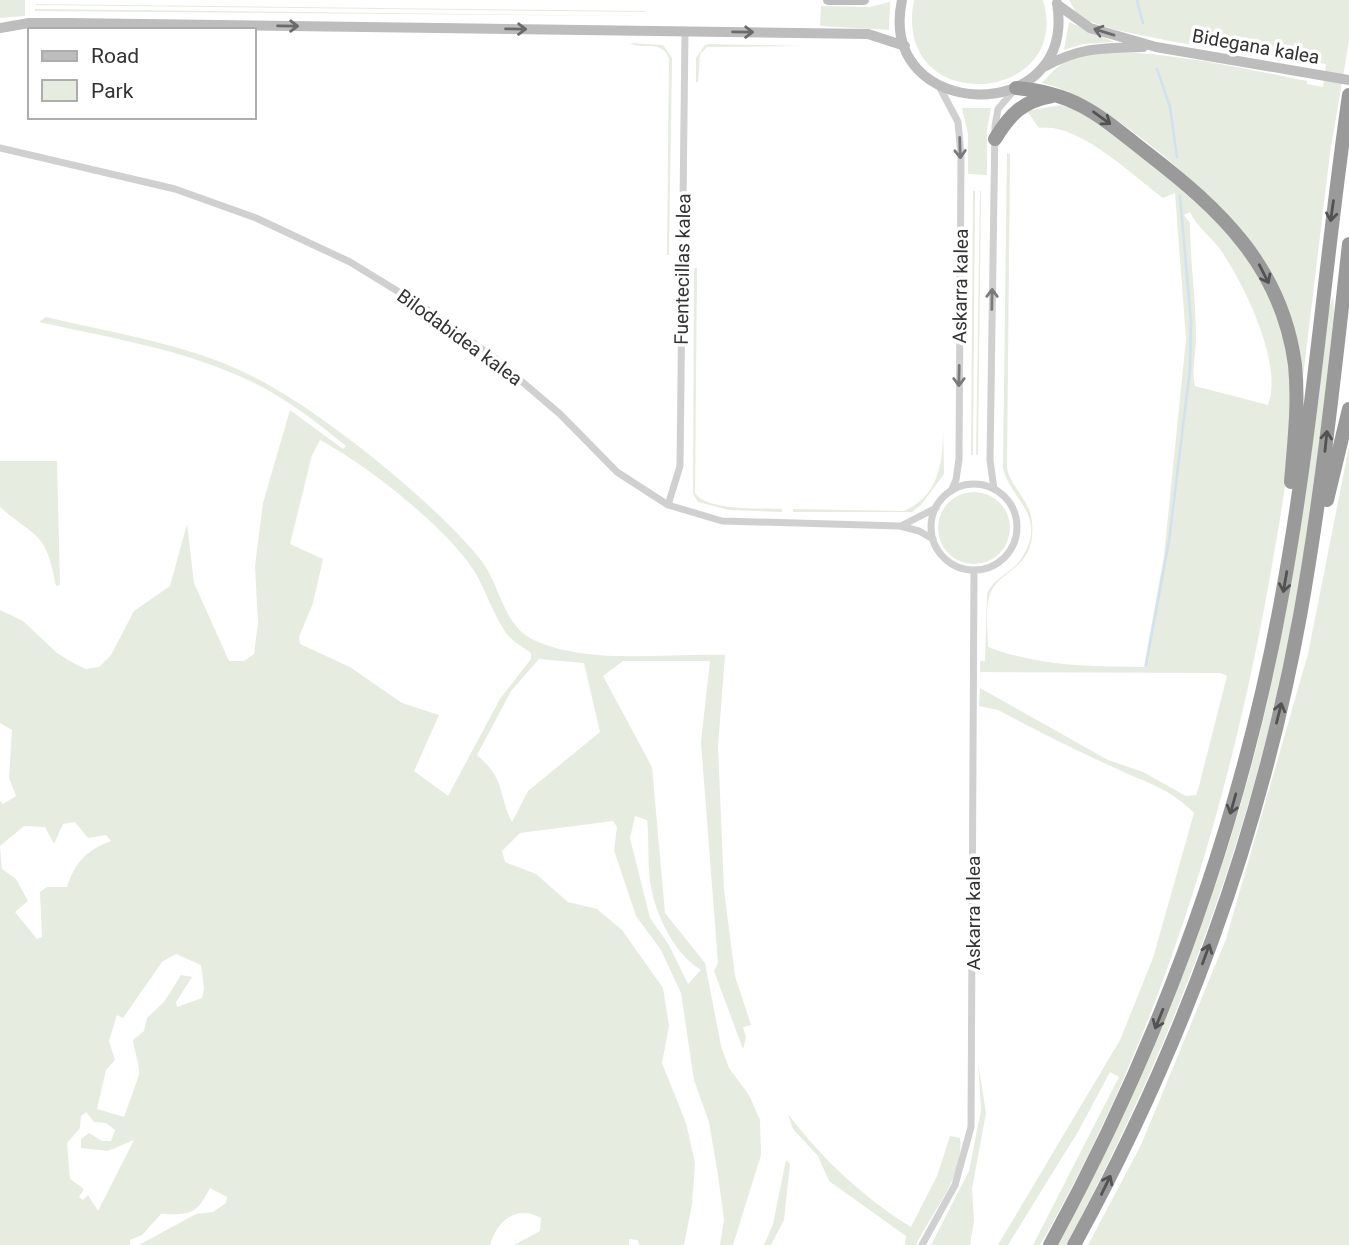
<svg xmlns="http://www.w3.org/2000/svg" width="1349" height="1245" viewBox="0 0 1349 1245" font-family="Roboto,sans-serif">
<rect width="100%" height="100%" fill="#fff"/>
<!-- green -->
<path fill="#e6ecdf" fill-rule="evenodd" d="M0,0H25V16L0,18Z
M914,0H1043C1074,105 891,119 914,0Z
M1069,0H1349V41L1330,153L1303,377C1293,340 1287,299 1267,265C1234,209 1106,96 1042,83C1051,73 1058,65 1071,59C1117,38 1254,71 1307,81V84L1323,87L1326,64L1175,42L1116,30L1088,21L1077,14Z
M890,2L889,30L820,26L821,6L869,7Z
M36,4L645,11V12L36,5Z
M35,9L645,16L35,11Z
M1069,22L1114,42L1083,44L1064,50Z
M630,43L663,45L672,58L669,255H667L669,59C662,38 642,51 630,43Z
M705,45L709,44L805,46L707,47L700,54L698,82H696V58Z
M1060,105C1097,113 1127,145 1157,168C1213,211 1263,264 1282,334C1302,411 1284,495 1271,571C1230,804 1159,1039 1040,1245H1033L1119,1077L1110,1072L1079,1130L1008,1245H998L1120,1040L1153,958L1194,813C1168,787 1146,783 1115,768C1075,750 1036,730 998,710L979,706L980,688L1108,760L1143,772L1186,796L1196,795L1198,790L1227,676L1221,673L980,672V661H985L987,594C994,577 1012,573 1021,559C1050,515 1009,500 1003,467L1007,153L1010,154L1007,469C1012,489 1030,500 1032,522C1037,572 996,568 989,598C985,613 988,632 988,647C1037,666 1092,667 1144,667L1164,556L1186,339L1175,193L1163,198C1132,175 1078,122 1039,128L1027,111ZM1190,212C1197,227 1210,236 1220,249C1243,282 1284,364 1268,405L1195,386C1191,371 1196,355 1196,338C1196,299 1190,262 1190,223L1184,215Z
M962,108H991L987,130V175L968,174V134Z
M973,191H975L973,455H971Z
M980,191H981L978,455H976Z
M694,268H697L695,493C706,511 762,508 782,509V512L729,510L698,502L693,494Z
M1333,296L1334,313C1322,423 1312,534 1289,643C1244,855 1168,1055 1066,1245H1057C1135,1098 1201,947 1246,786C1289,633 1309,476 1326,318Z
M46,317C113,333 188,344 250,375C316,408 404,479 456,532C466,543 479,556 487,569C502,595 506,628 536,641C590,665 667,653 725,655L718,746L724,890L735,976L751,1025L743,1027L746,1038L743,1049L714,971L718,963L701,742L710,661H623L603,676L652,767L665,913L705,963L721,1046L729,1068L749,1095L760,1120L761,1155L733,1245H720L724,1220L718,1175L709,1122L694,1080L681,993L661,950L636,916L614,850L617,827L613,821L520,833L502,851L505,862L536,874L568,902L597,909L622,930L663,988L669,1026L662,1063L686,1123L695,1163L692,1204L684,1245H639L638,1240L629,1239V1245H514L540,1231L541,1218C516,1204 497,1221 490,1245H139L196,1214L213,1212L226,1203L227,1197L210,1188C196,1215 190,1215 161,1214L142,1235L130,1240V1245H0V847L2,869L16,879L28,901L15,912L37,939L42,937L40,892L47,887H67C75,862 87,850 111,841L106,835L88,838L75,822L63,824L54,844L45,827L24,826L0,846V801L3,804L16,796L9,778L12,730L0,723V610L23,621L57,653L75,664L86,669L99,667L111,655L134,611L170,586L187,524L194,583L229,661H244L254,654L258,623L255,566L263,503L290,410L343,449L346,446C314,420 278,392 239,376C176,348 106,337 39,322ZM320,440C368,466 435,519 468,562C484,583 491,611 506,633C512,641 523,647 531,653V659L500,699L448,796L414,771L439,715L402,703L350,667L300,644L299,637L313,603L323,559L290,544L312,455ZM539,659L584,663L600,732L528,791L512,822C497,793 507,781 477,755L511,691ZM635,816L647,820C649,837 648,854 649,870C650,904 671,952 701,970L688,984L669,945L650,918L630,838ZM176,954L201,965L204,989L202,998L177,1007L176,1002L192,977L181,975L164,1002L147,1018L144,1031L133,1040C134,1050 140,1066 139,1074C138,1078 125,1115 124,1117L97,1109L106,1070L115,1060L109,1041L117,1015L123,1018L162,962ZM86,1112L94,1122L106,1123L115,1130L111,1141H102L89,1133L81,1139V1148L108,1151L134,1140L98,1211L88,1195L83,1200L79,1197L84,1189L70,1179L67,1143L80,1128L81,1116Z
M943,425L944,474L921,505L912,512H793V509L904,511C941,495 943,459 943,425Z
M1349,447V1245H1088L1141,1145L1226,939L1308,654Z
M0,461H57L60,585L56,586C46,531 38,540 0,507Z
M938 528a36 36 0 1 1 72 0a36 36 0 1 1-72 0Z
M978,1062L986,1113L972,1189L974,1221L970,1245H931L969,1171L981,1110Z
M788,1114C822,1159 864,1198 911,1227L937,1176L950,1136L960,1138C965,1176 931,1213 916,1245H905L906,1236L829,1181L818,1156L793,1129Z
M786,1160L790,1164L784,1220L771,1245H764L773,1224Z"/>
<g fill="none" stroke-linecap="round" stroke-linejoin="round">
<!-- stream -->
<path stroke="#cfe2ee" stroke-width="2.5" d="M1137,0L1143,23
M1157,69L1170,107L1177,157
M1146,665L1169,541L1190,369L1191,322L1180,196"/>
<!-- street -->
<path stroke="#d0d0d0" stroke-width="7" d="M939,86L958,122L961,156L959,459L956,480L951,491
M0,148L175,189L256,218L350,262L425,308L493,357L560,414L617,472L668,505L722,521L900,526L919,531L933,539
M931 527a43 43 0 1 1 86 0a43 43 0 1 1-86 0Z
M994,489L990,460L995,126L998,109L1016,88
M668,505L680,466L685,31
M901,526L936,508
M922,1245L955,1185L971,1127L974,570"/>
<!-- secondary -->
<path stroke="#bdbdbd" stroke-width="10" d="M828,0H864
M902,0C876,123 1078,128 1057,3
M1058,5L1090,28L1156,47L1349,80
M0,28L29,23H68L868,34L905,46
M1044,67C1080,47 1103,48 1143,47"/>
<!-- highway -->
<path stroke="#9a9a9a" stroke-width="14" d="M1016,88C1077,93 1101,117 1147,153C1221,210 1282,267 1295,365C1299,404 1294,444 1291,482
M995,139C1010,114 1023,101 1052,96
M1327,500L1349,409
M1050,1245C1162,1040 1242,820 1283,590C1313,426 1325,260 1349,95
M1074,1245C1181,1050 1260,836 1300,616C1322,493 1335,369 1349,244"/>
</g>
<!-- one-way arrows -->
<defs><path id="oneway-shaft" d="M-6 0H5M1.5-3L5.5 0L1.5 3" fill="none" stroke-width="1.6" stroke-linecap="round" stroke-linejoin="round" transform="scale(1.75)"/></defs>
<g stroke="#6a6a6a">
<use href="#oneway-shaft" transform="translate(288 26) rotate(1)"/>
<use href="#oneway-shaft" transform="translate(516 29) rotate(1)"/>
<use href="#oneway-shaft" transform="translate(743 32) rotate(1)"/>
<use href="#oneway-shaft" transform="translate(1104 32) rotate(-163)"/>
</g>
<g stroke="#525252">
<use href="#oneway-shaft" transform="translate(1102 118) rotate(36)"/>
<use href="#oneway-shaft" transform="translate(1332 211) rotate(98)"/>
<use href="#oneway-shaft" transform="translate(1264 274) rotate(63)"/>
<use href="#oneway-shaft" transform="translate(1326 441) rotate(-84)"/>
<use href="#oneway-shaft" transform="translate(1285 582) rotate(100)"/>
<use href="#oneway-shaft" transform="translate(1279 713) rotate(-76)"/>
<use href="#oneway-shaft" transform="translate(1233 804) rotate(106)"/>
<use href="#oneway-shaft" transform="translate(1206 954) rotate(-70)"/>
<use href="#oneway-shaft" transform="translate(1159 1019) rotate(112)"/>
<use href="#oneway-shaft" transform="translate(1106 1185) rotate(-64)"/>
</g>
<g stroke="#7a7a7a">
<use href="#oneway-shaft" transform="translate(960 148) rotate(88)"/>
<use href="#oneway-shaft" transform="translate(992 299) rotate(-89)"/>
<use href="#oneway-shaft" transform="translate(959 376) rotate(91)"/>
</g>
<g text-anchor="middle" stroke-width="7" stroke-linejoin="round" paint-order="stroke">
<!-- street labels -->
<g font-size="19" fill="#333" stroke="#fff">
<text transform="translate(1256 46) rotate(10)" y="7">Bidegana kalea</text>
<text transform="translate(682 269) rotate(-89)" y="7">Fuentecillas kalea</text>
<text transform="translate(960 286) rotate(-89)" y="7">Askarra kalea</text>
<text transform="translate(460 337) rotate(36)" y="7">Bilodabidea kalea</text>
<text transform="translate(973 913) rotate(-90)" y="7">Askarra kalea</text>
</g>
</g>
<!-- legend -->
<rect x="28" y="28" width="228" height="91" fill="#ffffff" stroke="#adadad" stroke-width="2"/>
<rect x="42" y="51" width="35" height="10" fill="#bdbdbd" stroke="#adadad" stroke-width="2"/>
<text x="91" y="63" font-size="21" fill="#333333">Road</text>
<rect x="42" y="80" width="35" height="21" fill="#e6ecdf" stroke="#adadad" stroke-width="2"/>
<text x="91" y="98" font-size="21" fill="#333333">Park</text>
</svg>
